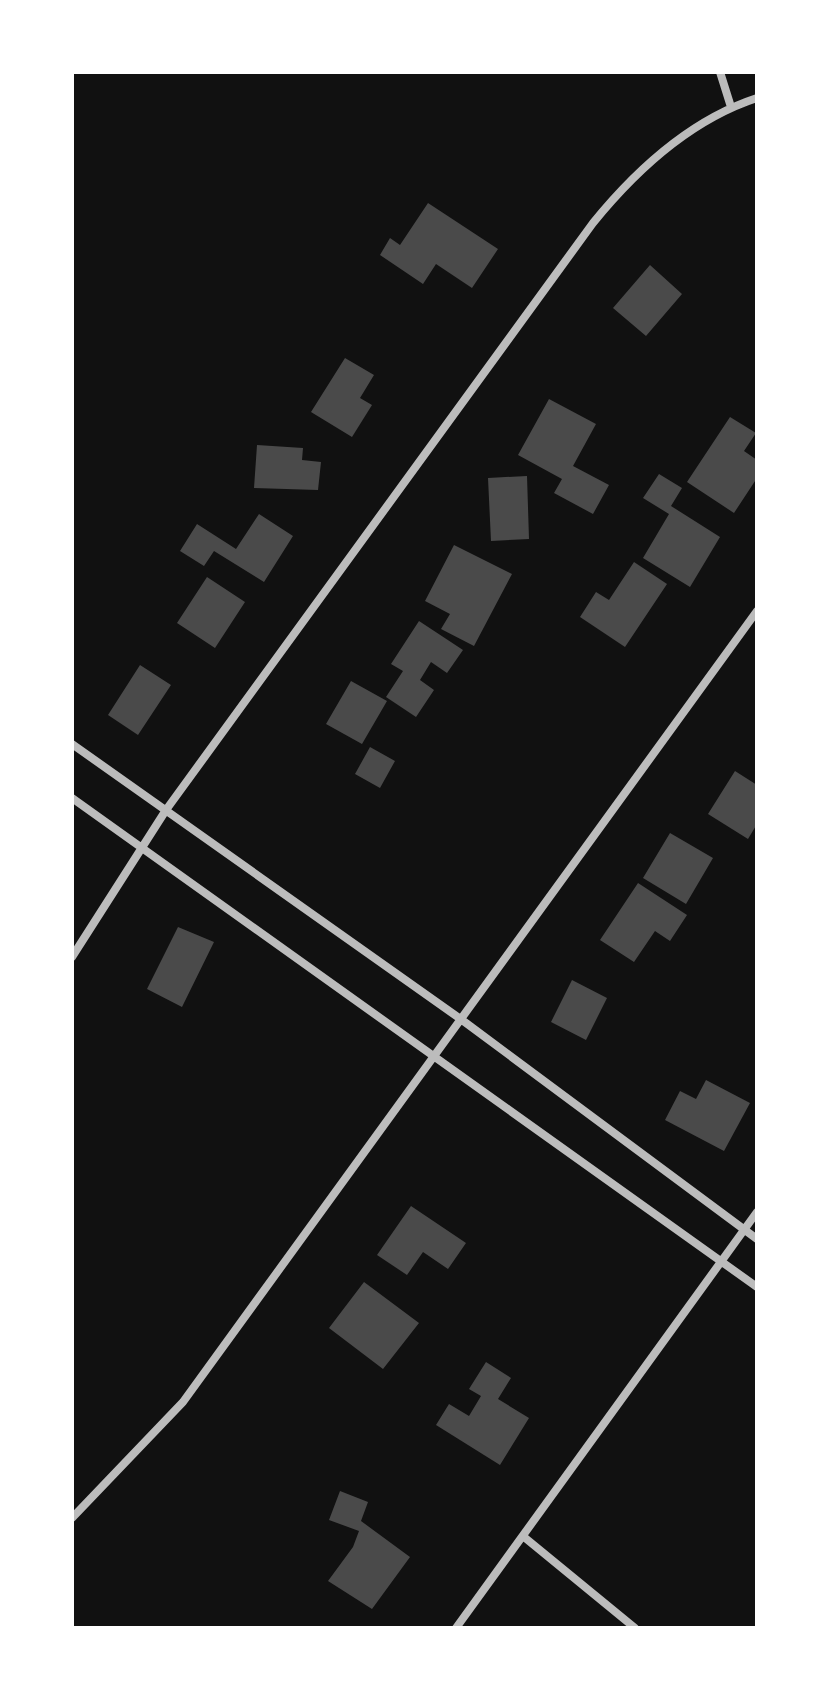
<svg xmlns="http://www.w3.org/2000/svg" width="829" height="1700" viewBox="0 0 829 1700" font-family="Montserrat,sans-serif">
<rect width="100%" height="100%" fill="#111"/>
<!-- building -->
<path fill="#4a4a4a" d="M428,203L498,249L472,288L436,264L423,284L380,255L390,238L400,245Z
M650,265L682,294L646,336L613,308Z
M345,358L374,375L360,398L372,405L352,437L311,412Z
M549,399L596,424L573,466L609,485L593,514L554,493L562,479L518,455Z
M730,417L756,433L744,451L757,460V478L734,513L687,482Z
M257,445L303,448L302,460L321,462L318,490L254,488Z
M659,474L682,488L671,506L720,537L690,587L643,558L669,514L643,498Z
M527,476L529,539L491,541L488,478Z
M259,514L293,536L264,582L214,551L204,566L180,551L197,524L236,549Z
M454,545L512,574L474,646L441,629L450,614L425,601Z
M634,562L667,584L625,647L580,617L596,592L609,600Z
M207,577L245,602L215,648L177,623Z
M419,621L463,650L447,673L431,662L420,680L434,690L416,717L386,697L403,671L391,664Z
M140,665L171,685L138,735L108,715Z
M351,681L387,701L362,744L326,724Z
M370,747L395,761L380,788L355,774Z
M735,771L757,785V824L748,839L708,814Z
M670,833L713,858L686,904L643,878Z
M638,883L687,915L670,941L655,931L634,962L600,940Z
M178,927L214,942L182,1007L147,989Z
M572,980L607,998L586,1040L551,1022Z
M706,1080L750,1103L724,1151L665,1120L680,1091L696,1099Z
M411,1206L466,1243L448,1269L423,1252L407,1275L377,1255Z
M364,1282L419,1323L383,1369L329,1328Z
M486,1362L511,1378L498,1399L529,1418L500,1465L436,1425L449,1404L469,1416L481,1396L469,1389Z
M340,1491L368,1502L361,1521L410,1557L372,1609L328,1581L353,1547L359,1531L329,1520Z"/>
<g fill="none" stroke-linecap="round" stroke-linejoin="round">
<!-- minor -->
<path stroke="#bcbcbc" stroke-width="8" d="M720,72L731,107
M72,744L462,1020L757,1239
M72,798L757,1287
M72,957L166,810L593,223C636,170 690,120 757,98
M72,1518L183,1402L757,611
M524,1537L635,1628
M456,1628L757,1212"/>
</g>
<!-- border -->
<rect width="829" height="1700" fill="none" stroke="#ffffff" stroke-width="148"/>
</svg>
